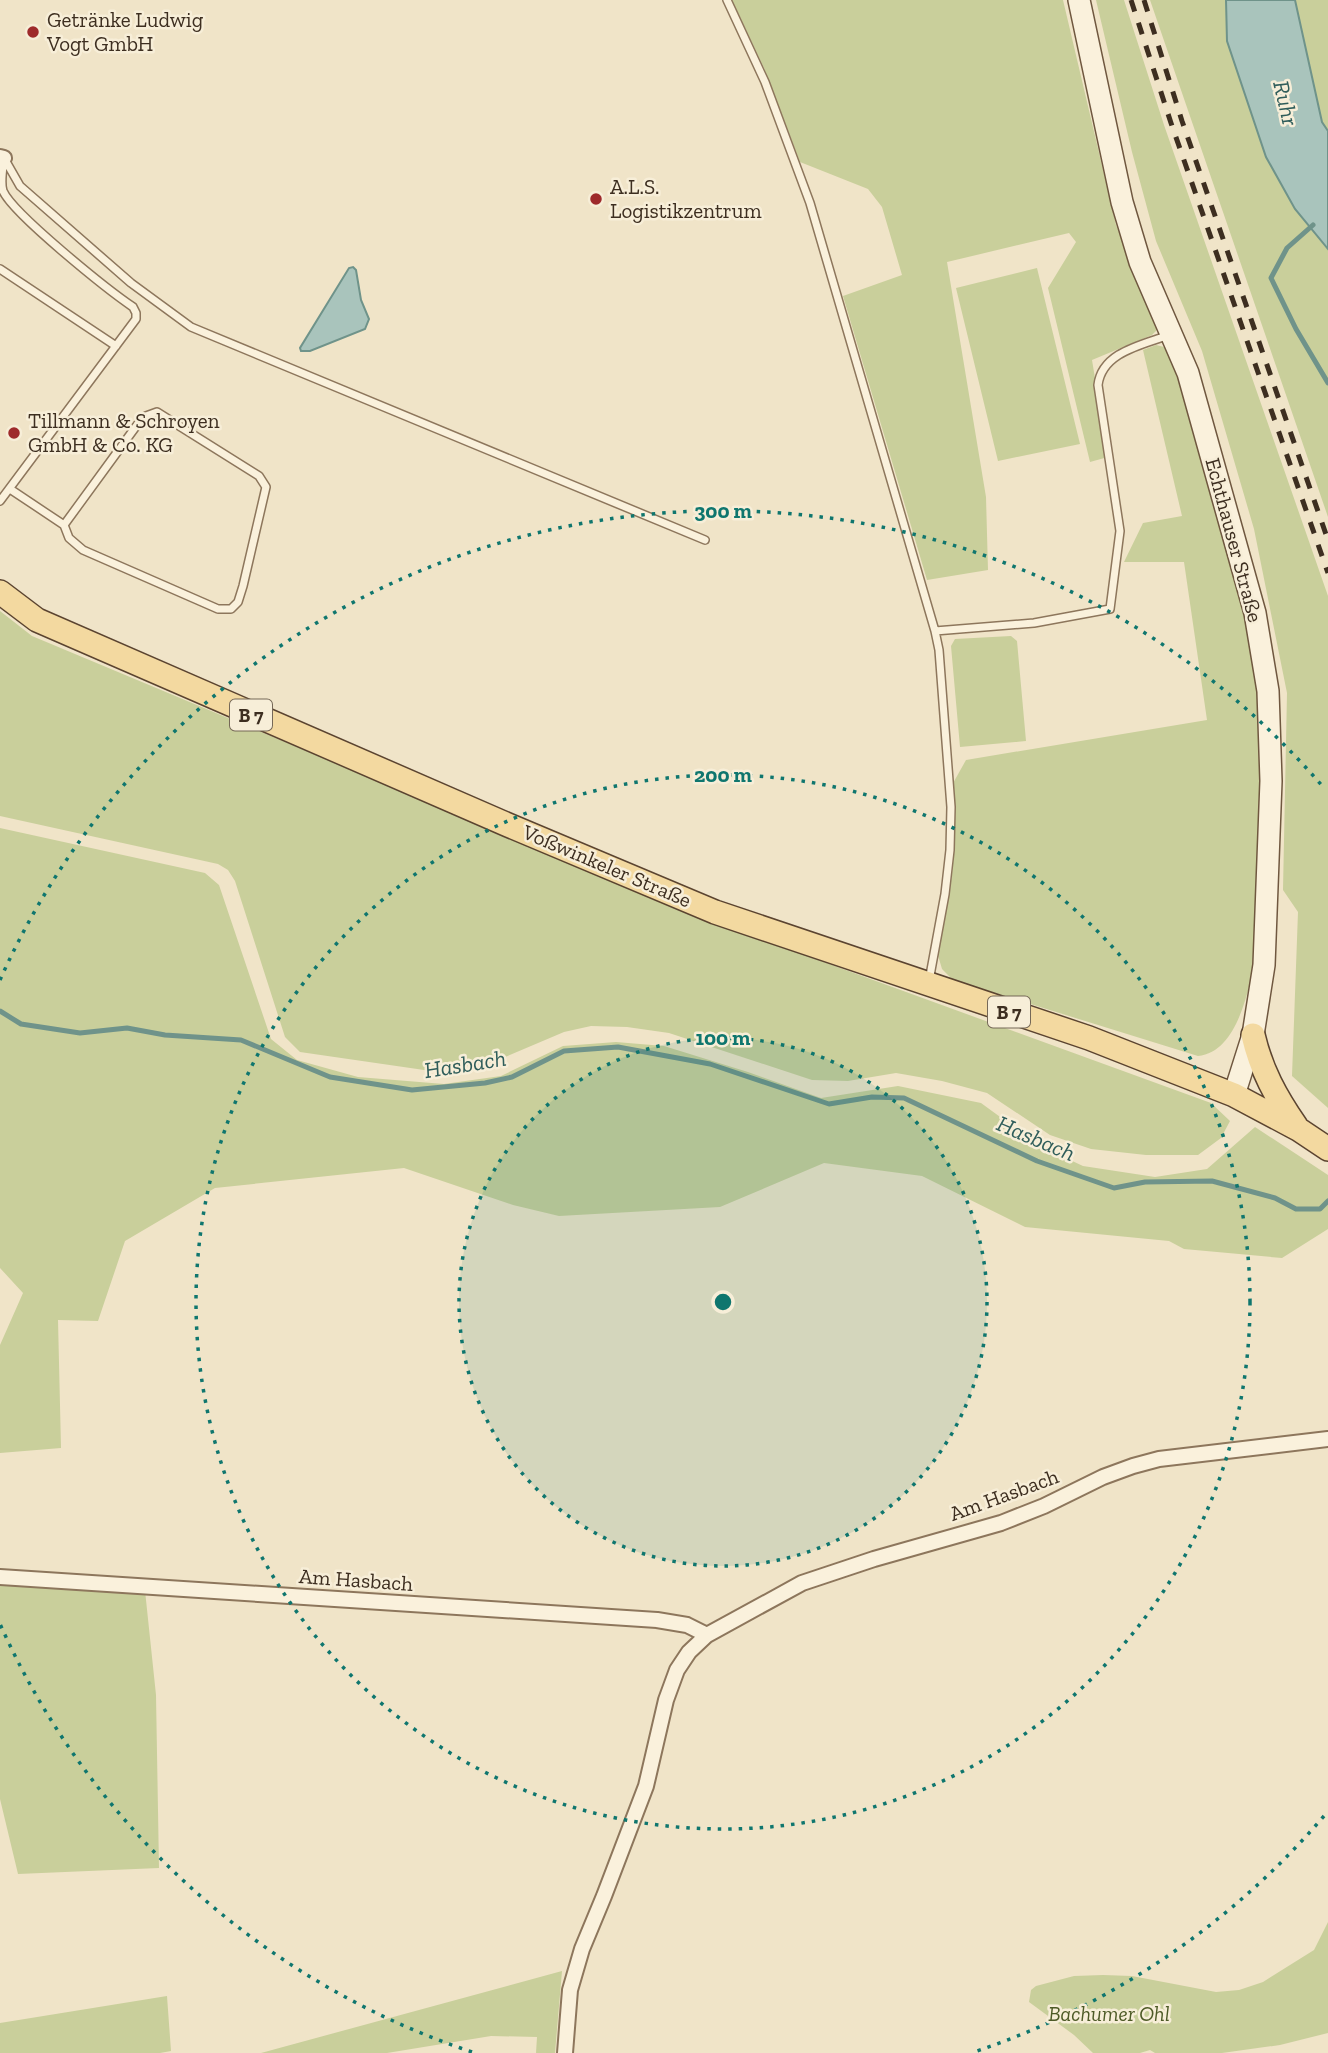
<svg xmlns="http://www.w3.org/2000/svg" width="1328" height="2053" viewBox="0 0 1328 2053" font-family="'Zilla Slab',serif">
<rect width="100%" height="100%" fill="#f0e4c8"/>
<!-- green -->
<path fill="#c9cf9b" d="M732,0H1063L1116,225L1157,323L1156,331L1152,335L1092,360L1108,457L1090,462L1048,288L1076,242L1069,233L947,262L986,497L988,570L927,580L843,296L902,275L882,207L868,189L800,162L764,68Z
M1096,0H1124L1164,125L1328,596V1108L1292,1076L1298,912L1283,890L1287,693L1254,529L1202,351L1156,241L1132,152Z
M1150,0H1226L1227,41L1295,209L1328,249V517Z
M1295,0H1328V131L1322,122Z
M1037,268L1080,444L998,461L956,288Z
M1156,345L1164,347L1170,352C1204,461 1241,572 1258,686C1266,740 1261,796 1259,851C1258,894 1261,941 1250,983C1243,1011 1230,1053 1198,1056L953,980L942,969L937,952L952,875L955,829L952,785L966,760L1207,720L1184,562H1124L1143,523L1182,516L1143,350Z
M0,611L32,636L722,925L1211,1103L1230,1121L1221,1138L1198,1155H1146L1091,1149L1050,1135L987,1093L942,1081L896,1073L848,1081L812,1080L669,1033L627,1027L591,1026L564,1032L491,1063L431,1071L300,1052L285,1037L235,881L228,870L218,864L0,816Z
M1011,636L1017,641L1026,741L960,747L951,646L955,639Z
M0,828L205,873L219,885L271,1039L297,1060L358,1077L444,1084L501,1076L563,1046L616,1042L664,1046L748,1072L821,1098L898,1086L981,1103L1040,1146L1083,1166L1155,1177L1207,1169L1255,1127L1328,1175V1229L1282,1258L1184,1249L1169,1241L1025,1227L922,1176L824,1163L720,1207L559,1216L513,1205L404,1168L215,1188L125,1241L98,1321L58,1320L61,1448L0,1453V1345L23,1293L0,1268Z
M0,1581H144L156,1695L159,1868L18,1874L0,1799Z
M1328,1922V2033L1280,2045L1222,2053H1155L1150,2050L1140,2053H1093L1074,2035L1029,2002L1031,1990L1036,1986L1074,1976L1103,1975L1132,1976L1216,1992L1239,1990L1263,1982L1314,1950Z
M562,1971L555,2053H536L537,2037L491,2036L387,2053H261Z
M167,1996L171,2051L160,2053H0V2023Z"/>
<!-- water -->
<path fill="#a9c4bc" stroke="#6f938a" stroke-width="2" d="M1226,0H1295L1322,122L1328,131V249L1295,209L1266,157L1227,41Z
M353,267L356,270L361,300L369,319L365,329L310,351H301L300,348L349,268Z"/>
<g fill="none" stroke-linecap="round" stroke-linejoin="round">
<!-- stream -->
<path stroke="#6f938a" stroke-width="5" d="M1313,225L1287,248L1271,278L1296,329L1328,383
M0,1011L21,1024L80,1033L127,1028L165,1035L241,1040L330,1077L412,1090L485,1083L512,1077L564,1051L618,1047L710,1064L829,1104L872,1097L904,1098L1037,1161L1114,1188L1145,1182L1212,1181L1275,1198L1296,1209H1320L1328,1201"/>
<defs>
<path id="lane" d="M727,0L765,82L810,203L935,631L939,650L951,807L950,850L945,894L929,981
M4,158L20,186L131,283L191,327L705,540
M0,269L116,346
M10,489L64,525L137,425L146,416L157,412L259,476L266,487L243,586L238,602L231,609H218L83,550L69,538L64,525
M0,501L136,319V313L133,307C108,290 13,214 3,191C0,182 3,168 4,158
M935,631L1034,623L1110,609L1120,531L1098,385C1102,352 1142,345 1169,335"/>
<path id="street" d="M0,157L4,158
M0,1577L657,1620L687,1625L707,1635
M565,2053L570,1990L582,1949L604,1896L646,1786L666,1700L677,1670L689,1652L707,1635L802,1583L874,1559L1001,1523L1044,1506L1103,1477L1133,1466L1159,1459L1328,1439"/>
<path id="secondary" d="M1079,0L1122,202L1140,262L1188,373L1255,613L1268,691L1271,781L1264,965L1253,1035L1234,1095"/>
<path id="primary" d="M0,592L37,620L508,825L715,912L1089,1038L1234,1095L1298,1129L1328,1149
M1253,1035C1261,1070 1276,1097 1296,1126"/>
</defs>
<!-- lane casing -->
<use href="#lane" stroke="#8d765c" stroke-width="10"/>
<!-- street casing -->
<use href="#street" stroke="#8d765c" stroke-width="18"/>
<!-- secondary casing -->
<use href="#secondary" stroke="#6f573f" stroke-width="24"/>
<!-- primary casing -->
<use href="#primary" stroke="#5b4430" stroke-width="26"/>
<!-- lane -->
<use href="#lane" stroke="#faf1dc" stroke-width="7"/>
<!-- street -->
<use href="#street" stroke="#faf1dc" stroke-width="14"/>
<!-- secondary -->
<use href="#secondary" stroke="#faf1dc" stroke-width="21"/>
<!-- primary -->
<use href="#primary" stroke="#f3d9a0" stroke-width="23"/>
<!-- rail -->
<path stroke="#3d2e20" stroke-width="5" stroke-dasharray="12 12" stroke-linecap="butt" d="M1131,0L1171,123L1328,573
M1144,0L1182,121L1328,540"/>
</g>
<!-- distance rings -->
<circle cx="723" cy="1302" r="264" fill="#0f766e" fill-opacity=".12"/>
<g fill="none" stroke="#0f766e" stroke-width="3.5" stroke-dasharray="3.5 7">
<circle cx="723" cy="1302" r="264"/>
<circle cx="723" cy="1302" r="527"/>
<path d="M1324 1816A791 791 0 0 1 974 2052M472 2052A791 791 0 0 1 0 1624M0 980A791 791 0 0 1 1324 788"/>
</g>
<!-- markers -->
<g fill="#9e2a2b" stroke="#f7eed8" stroke-width="2.5">
<circle cx="33" cy="32" r="7"/>
<circle cx="596" cy="199" r="7"/>
<circle cx="14" cy="433" r="7"/>
</g>
<g text-anchor="middle" stroke-width="5" stroke-linejoin="round" paint-order="stroke">
<!-- shield labels -->
<g fill="#f7eed8" stroke="#756857" stroke-width="2">
<rect x="230" y="699.5" width="42" height="31" rx="5"/>
<rect x="988" y="996.5" width="42" height="31" rx="5"/>
</g>
<g font-size="19" font-weight="bold" fill="#3d2e20">
<text x="251" y="722">B 7</text>
<text x="1009" y="1019">B 7</text>
</g>
<!-- poi labels -->
<g font-size="21" fill="#3d2e20" stroke="#f7eed8" text-anchor="start">
<text x="47" y="27">Getränke Ludwig<tspan x="47" dy="24">Vogt GmbH</tspan></text>
<text x="610" y="194">A.L.S.<tspan x="610" dy="24">Logistikzentrum</tspan></text>
<text x="28" y="428">Tillmann &amp; Schroyen<tspan x="28" dy="24">GmbH &amp; Co. KG</tspan></text>
</g>
<!-- street labels -->
<g font-size="21" fill="#3d2e20" stroke="#f7eed8">
<text transform="translate(1234 540) rotate(75)" y="7">Echthauser Straße</text>
<text transform="translate(607 866) rotate(23)" y="7">Voßwinkeler Straße</text>
<text transform="translate(1004 1495) rotate(-20)" y="7">Am Hasbach</text>
<text transform="translate(356 1580) rotate(4)" y="7">Am Hasbach</text>
</g>
<!-- park labels -->
<g font-size="21" font-style="italic" fill="#4d5a26" stroke="#f7eed8">
<text x="1109" y="2021">Bachumer Ohl</text>
</g>
<!-- water labels -->
<g font-size="23" font-style="italic" fill="#2f5d5a" stroke="#f7eed8">
<text transform="translate(1286 103) rotate(77)" y="8">Ruhr</text>
<text transform="translate(465 1064) rotate(-9)" y="8">Hasbach</text>
<text transform="translate(1036 1138) rotate(23)" y="8">Hasbach</text>
</g>
</g>
<circle cx="723" cy="1302" r="10" fill="#0f766e" stroke="#f7eed8" stroke-width="3.5"/>
<g font-size="21" text-anchor="middle" font-weight="bold" fill="#0f766e" stroke="#f7eed8" stroke-width="5" stroke-linejoin="round" paint-order="stroke">
<text x="723" y="518">300 m</text>
<text x="723" y="782">200 m</text>
<text x="723" y="1045">100 m</text>
</g>
</svg>
